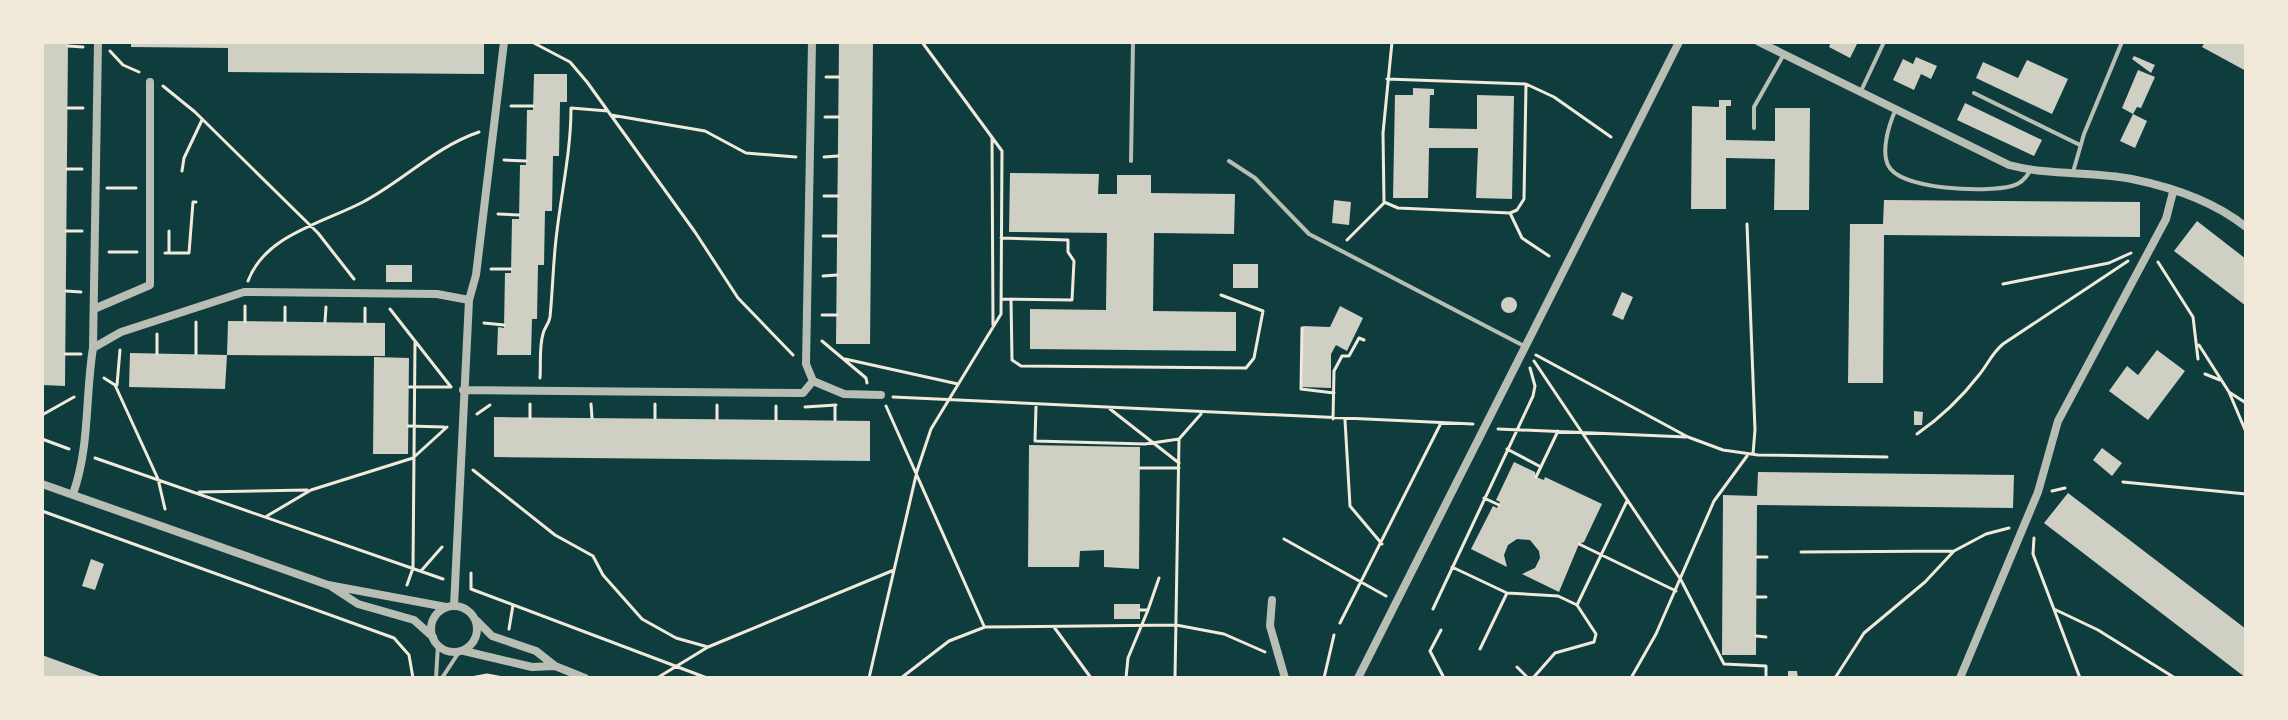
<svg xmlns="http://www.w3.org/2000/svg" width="2288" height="720" viewBox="0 0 2288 720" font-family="Manrope,sans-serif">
<rect width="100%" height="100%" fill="#0f3d3e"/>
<!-- building -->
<path fill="#cfcfc3" d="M42,42H68L65,386L42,385Z
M131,42H484V74L228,72V48L131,47Z
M839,42H873L870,344H836Z
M1831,42H1858L1850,58L1829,47Z
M2205,42H2246V71L2202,47Z
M2134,56L2155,65L2151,73L2132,59Z
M1916,57L1937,66L1931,79L1921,74L1914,90L1893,80L1903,59L1913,64Z
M2027,60L2068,79L2052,114L1976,78L1983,62L2018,78Z
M2138,70L2155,77L2141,108L2137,107L2133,114L2122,108Z
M534,74H567V102H560L559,156H553L552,211H545L544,265H538L537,319H532L531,355H497L498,327L504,328L505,273H511L512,219H519L520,165H526L527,110H533Z
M1413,88L1434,89V95H1430L1429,128L1477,129V95L1514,96L1512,199L1476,198L1478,148H1429L1428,198H1393L1395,95H1413Z
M1719,100H1731V106H1726V140L1775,141V108H1810L1809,210H1774L1775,159L1726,158V209H1691L1692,106L1719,107Z
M1965,103L2042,140L2034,156L1957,120Z
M2133,114L2147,121L2135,148L2120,141Z
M1010,173L1099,174L1098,194H1117V175H1151V193L1235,194L1234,234L1154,233L1153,311L1236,312V351L1030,349V309L1106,310L1107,233L1009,232Z
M1334,200L1351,202L1349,225L1332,223Z
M1884,200L2140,202V237L1884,235L1883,383H1848L1850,224H1883Z
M2197,221L2246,259V306L2174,251Z
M1233,264H1258V288H1233Z
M386,265H412V282H386Z
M1622,292L1633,297L1623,320L1612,315Z
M1501 305a8 8 0 1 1 16 0a8 8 0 1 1-16 0Z
M1340,306L1363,318L1347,351L1336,345L1331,354V388L1302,387L1303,326L1330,327Z
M228,321L385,323V356L227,355Z
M2157,350L2185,371L2148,420L2109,391L2127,366L2138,375Z
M130,353L227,355L225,389L129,387Z
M374,357L409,358L408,454H373Z
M1914,411L1923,412L1922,425H1914Z
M494,417L870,421V461L494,457Z
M1029,445L1140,447L1139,569L1104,567V550L1080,551L1079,567H1028Z
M2102,448L2122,463L2112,476L2093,460Z
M1514,462L1535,472L1536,477L1544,480L1545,477L1602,504L1584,542L1579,544L1559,592L1522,574L1535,568L1540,558L1539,551L1530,540L1517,539L1508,545L1504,555L1507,567L1471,549L1493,506L1497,508L1500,502L1496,500Z
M1758,472L2014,475L2013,508L1757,505L1756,655H1722L1723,495L1757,496Z
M2068,493L2246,629V678L2044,523Z
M91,559L104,564L95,590L82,586Z
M1114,604H1140V619H1114Z
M42,655L105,678H42Z
M1788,671H1797L1798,678H1788Z"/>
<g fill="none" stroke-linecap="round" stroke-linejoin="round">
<!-- path -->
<path stroke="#f1e9da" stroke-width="3" d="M532,42L570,62L587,82L695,232L738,298L793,355
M1392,42L1383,133L1384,202L1398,208L1510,213L1522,238L1549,256
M68,46L83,47
M110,51L123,65L139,72
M826,77H839
M1387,79L1526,84L1554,97L1611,137
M163,86L195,112L318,233L354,279
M511,106H533
M68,108H83
M611,115L705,131L746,153L796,157
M825,117H839
M992,137L993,325
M824,157L838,156
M504,160L526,161
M67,169H82
M182,171L184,158L202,120
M107,188H136
M824,196H838
M1510,213L1517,210L1524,199L1526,84
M498,214L519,215
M1747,224L1755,430L1753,454
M66,231H82
M169,231V253
M823,236H837
M1347,240L1384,203
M109,252H137
M165,253H189L193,202H196
M2158,262L2193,317L2198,359
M491,269H511
M823,276L837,275
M248,281C265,235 323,223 363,202C403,181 435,147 479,132
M2003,284L2109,263L2131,253
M66,291L81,292
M1001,299L1072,300L1074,261L1068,252V240L1001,238
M1011,299L1012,360L1021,366L1246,368L1254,358L1263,311L1221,295
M285,307V322
M390,309L451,387
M822,315H837
M196,322V354
M245,322V306
M325,322L326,307
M365,322V308
M484,323L504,325
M1302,328L1301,389L1334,393
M822,341L866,378L867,383
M2199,345L2229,392L2246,432
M65,354H81
M157,354V334
M1536,355L1688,437L1723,450L1758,455L1887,457
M845,359L958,384
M1534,361L1681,580L1724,664L1766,666V678
M2205,374L2220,380
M104,378L115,385L158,479L165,509
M540,378C541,364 539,347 543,334C544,328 549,324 550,317C553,288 553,260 557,231C562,189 571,150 571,108L608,111
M117,385L120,350
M409,387H449
M2229,392L2246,403
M893,397L1473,424
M530,404V418
M591,404L592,418
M717,405V419
M776,406V420
M886,406L984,626
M1036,406L1035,441L1145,444L1179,439
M805,407L836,405
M835,407V420
M1110,409L1179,463
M477,414L490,405
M42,415L74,397
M655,418V404
M1333,419L1334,371L1342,356H1349L1359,338L1364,340
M1345,420L1350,506L1382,544
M408,426L444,427
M1498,429L1686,437
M1917,434C1940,418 1962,397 1979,375C1988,364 1992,353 2003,344L2128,261
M42,439L69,449
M1507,449L1541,467
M95,458L443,579
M1140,468H1179
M473,470L555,535L593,556L603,575L642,619L676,638L708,647
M1536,477L1558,431
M2123,482L2246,494
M2052,491L2065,488
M199,492L307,490
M1484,498L1499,505
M42,511L394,638L409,655L413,678
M267,516L311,490L413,458L447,427
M2034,538L2033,554L2080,678
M1284,539L1386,596
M1579,544L1676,591
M1801,552L1954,551
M1757,557H1767
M1452,567L1507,593L1558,596L1577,605L1627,501
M421,571L442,547
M407,585L413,568L415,342
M471,589V573
M471,589L707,678
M1757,597H1766
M1433,609L1533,396L1535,386L1530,368
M2054,609L2098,630L2175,678
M1140,610H1148L1159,578
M1340,623L1441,423
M1054,627L1091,678
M509,629L513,605
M1441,630L1430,651L1444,678
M1756,636L1766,637
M1480,649L1507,593
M1517,667L1528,678
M471,678L487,675L503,678
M657,678L708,647L894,570
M869,678L917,471L931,429L1001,314L1002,151L922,42
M901,678L949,641L985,627L1176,625L1224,634L1265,652
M1126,678L1128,658L1148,610
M1175,678L1179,439L1201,414
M1324,678L1334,635
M1533,678L1555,653L1594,642L1596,634L1577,605
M1631,678L1656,634L1714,501L1747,456
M1835,678L1864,633L1925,582L1954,551L1986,534L2009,528"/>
<!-- service -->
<path stroke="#b8beb3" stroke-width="4" d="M1861,91L1884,42
M1974,93L2080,145
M1895,111C1889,125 1881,150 1888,165C1899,190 1987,193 2012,186C2021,184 2026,178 2030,171
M1754,128V107L1784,54
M1131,161L1133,42
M1229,161L1255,178L1309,234L1524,346
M2073,172L2084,134L2122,42
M436,678L438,645
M442,678L459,652"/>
<!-- minor -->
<path stroke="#b8beb3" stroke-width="8" d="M1759,42L2009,165C2050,176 2091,171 2132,179C2171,187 2215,202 2246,227
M94,309L150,285V82
M93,348L98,42
M813,381L844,394L881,395
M463,390L803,393L813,381L806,364L812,42
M42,484L328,585L446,607
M73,494C90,446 85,398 93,348L121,332L244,292L437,294L469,300
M332,587L358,604L414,620L433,637
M1272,600L1270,626L1285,678
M431 629a23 23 0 1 1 46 0a23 23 0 1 1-46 0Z
M454,606L469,300L476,275L504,42
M477,621L492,636L536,651L555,666L585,678
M464,651L532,667L555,666
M1358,678L1679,42
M1960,678L2038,492L2058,421L2166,219L2173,192"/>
</g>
<!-- border -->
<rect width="2288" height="720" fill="none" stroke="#f1e9da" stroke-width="88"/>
</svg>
